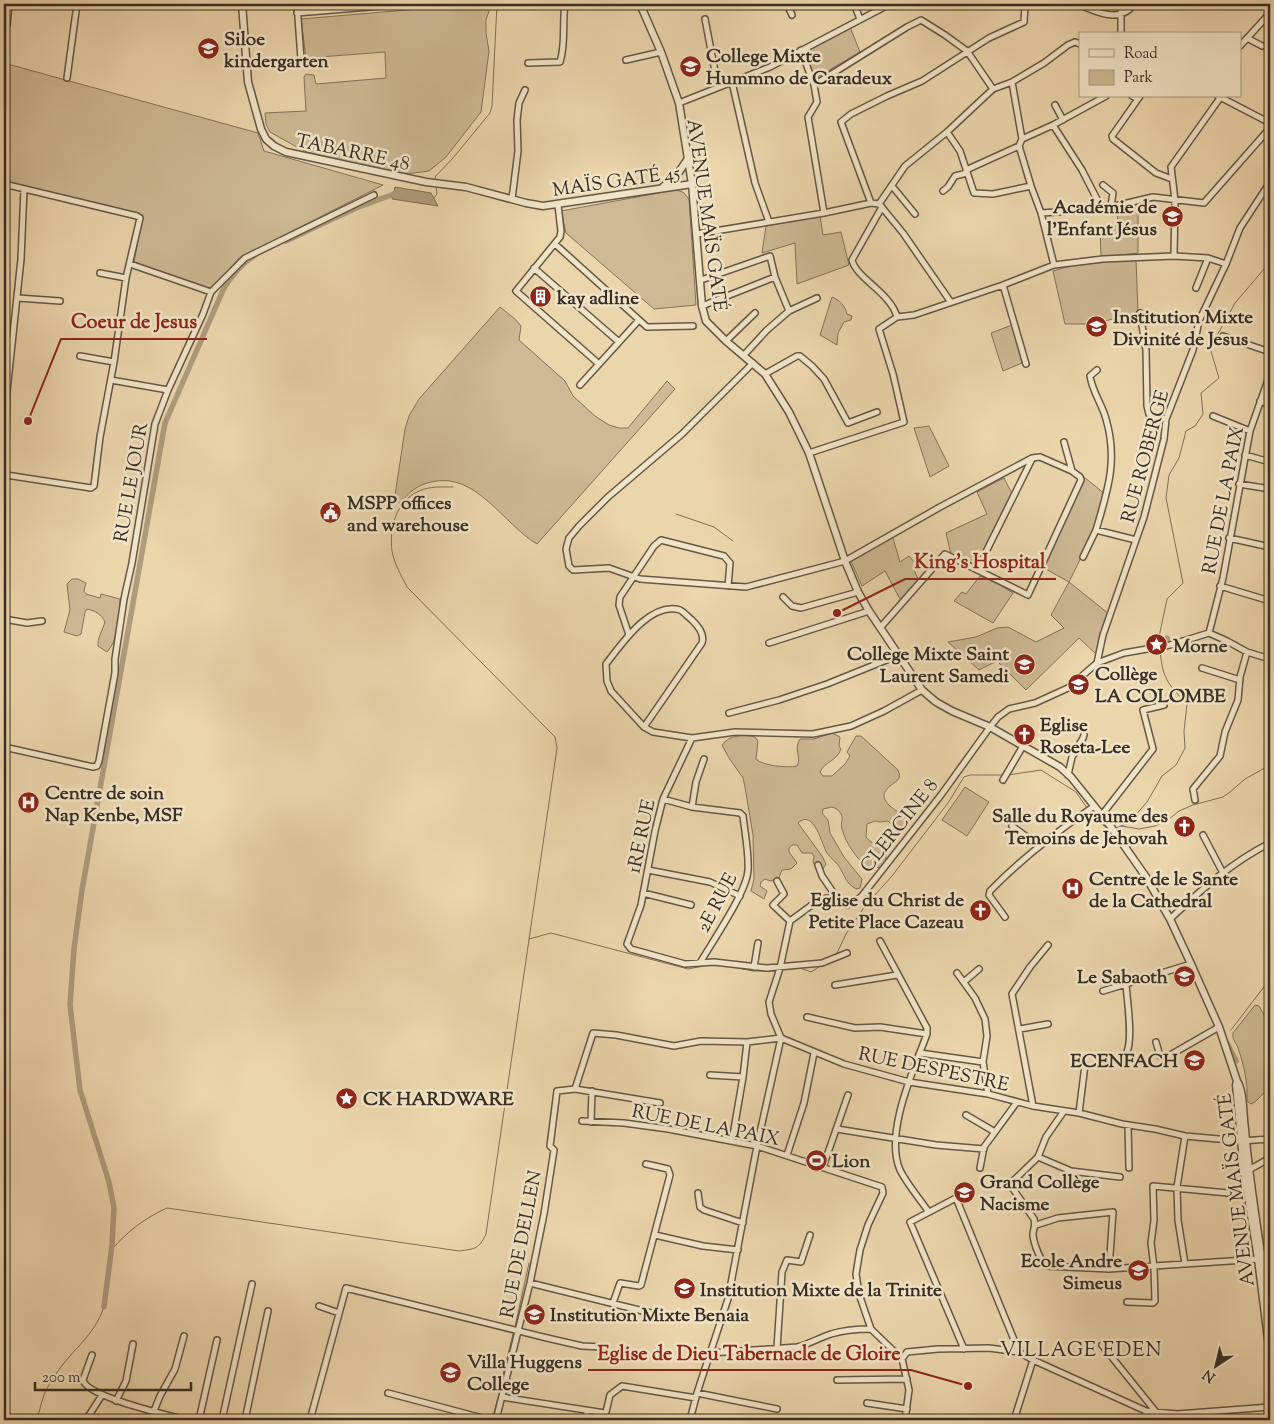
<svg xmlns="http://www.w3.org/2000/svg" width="1274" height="1424" viewBox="0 0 1274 1424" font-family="'Sorts Mill Goudy',serif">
<rect width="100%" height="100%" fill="#ebd5ab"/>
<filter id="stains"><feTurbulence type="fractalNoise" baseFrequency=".004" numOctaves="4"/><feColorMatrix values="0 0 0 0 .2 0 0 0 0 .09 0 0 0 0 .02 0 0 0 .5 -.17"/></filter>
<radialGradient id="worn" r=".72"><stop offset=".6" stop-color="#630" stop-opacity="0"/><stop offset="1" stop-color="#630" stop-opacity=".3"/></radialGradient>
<!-- green -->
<path fill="#cdb994" stroke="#82745c" d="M477,4H484L490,8L486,20V33L489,51L481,112L446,157L429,171L406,174L362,165L307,152L295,146L270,132L266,124L265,113L306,111L304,77L306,74L314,75L316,84L386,78L385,52L306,58L301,19Z
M850,27L860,52L814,79L806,52Z
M4,63L258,133L264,151L383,185L239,258L212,289L134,262L143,215L4,182Z
M675,190L683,192L689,199L696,305L654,309L566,233L561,211Z
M1138,203V253L1101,257L1100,227L1119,226L1116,209Z
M820,216L823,235L841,232L849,265L797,284L795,243L762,253L766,226Z
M1115,260H1136L1138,312L1094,324H1065L1053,271L1070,266Z
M832,297C839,300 845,305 847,314L852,316L851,320L844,322L838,333L837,345L820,335Z
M500,307L515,319L521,326L519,340L565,381L573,396L595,416L609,425L619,428H628L667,381L675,389L537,544C503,524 476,471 431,482C417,485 408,493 400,503L394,502L405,429L409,416L419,399Z
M1012,325L1022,363L1003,371L991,333Z
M929,426L949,466L930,477L914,428Z
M1084,477L1105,494L1094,531L1069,582L1109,614L1097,655L1079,638L1026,690L997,661L979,670L948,642L976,637L997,628L1008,627L1036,642L1064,628L1051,615L1069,582L1044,568Z
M1004,478L1012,494L975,567L951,555L946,533L987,514L977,492Z
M892,535L900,562L909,556L915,563L914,570L919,581L901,601L885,571L862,586L851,561Z
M980,576L998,584L1013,593L993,623L954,601L962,592L966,594Z
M72,579H78L86,583L84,591L86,594L100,598L101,594L120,599C120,614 118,641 107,652L98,646C97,639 103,629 105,622C101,614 96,611 87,609L85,612L81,634L77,636L64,632L70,610L67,584Z
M832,733L840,737L839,746L841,749C837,761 824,762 820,772L823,776H832L845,764L850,756L847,752L856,736H861L898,770C899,773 900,774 899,778C897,782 890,785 887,789C876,801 899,813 908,817L909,826L903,832L898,831L888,821L880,822L875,821L867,824L866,837C876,850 893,846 883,867L868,868C857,859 846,844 842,829C840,823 844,819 841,814C839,810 836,808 832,807L823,809L822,813L828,820L830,833L844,857L862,879L860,888L856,889C845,882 846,878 840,868C837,862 831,859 827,853C822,845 814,808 798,823L822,856L826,864L821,872L817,871L813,862L814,857L812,853H802L797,845H792L789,848V852L797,863L791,869L782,870L779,878L770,881L765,879L761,882L760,886L767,891L764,899L751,891L754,879L753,835L745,787L743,778L729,758L722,745C729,735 744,734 755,737L758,741L756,759C763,766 787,768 797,766C802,757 793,750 800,739H814Z
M965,787L989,802L967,836L942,820Z
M1255,1005L1259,1006L1270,1026V1087L1255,1102L1251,1104L1247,1101C1248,1083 1244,1065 1238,1048C1236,1042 1232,1040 1233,1033Z"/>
<!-- water -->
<path fill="#ae9c7d" stroke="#7f7059" d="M395,187L431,193L438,206L392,199Z"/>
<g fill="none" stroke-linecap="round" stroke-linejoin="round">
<!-- stream -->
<path stroke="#7f7059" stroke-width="1" d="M435,182V177L453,158L490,113L492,106L497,4
M434,198L437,194L436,186
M676,514L714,527L733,541
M1159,644V637L1167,599L1183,583L1166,498L1169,475L1179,458L1186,431L1195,426L1203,414L1201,393L1219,378L1210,348L1235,303L1270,262
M1008,775L1041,770L1076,792L1087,808
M1089,811L1097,821L1110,830
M1121,826L1139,829L1155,826L1168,820L1179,811L1193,805L1223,797L1230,792L1245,779L1270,765
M1116,828L1129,823L1147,802L1162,776L1176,765L1185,748L1184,731L1187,704C1167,683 1162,678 1160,648
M529,939L551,933L688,969L713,964
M833,956L837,953L846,934L865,906L892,876L948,803L964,777L970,775H1004
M722,965L753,971H777
M781,970L800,968L811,972L822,965
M1231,1030L1270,979
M112,1249C128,1231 145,1218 167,1208L459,1251C475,1249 479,1249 486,1234L557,748L555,737L407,587C401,575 394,563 392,551C389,528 396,501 419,491C430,486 442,487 453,487
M515,1327L529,1263
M500,1387L513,1334
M4,1411L11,1420
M36,1420C40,1413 40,1405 43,1398C45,1389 52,1381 56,1374C73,1348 93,1338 104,1307
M492,1420L498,1398"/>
<!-- canal -->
<path stroke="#ae9c7d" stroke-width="5.5" d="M286,241L356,208L394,194
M1167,638L1169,643
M1227,1043L1236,1061
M104,1307L112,1245L114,1208L109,1182L80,1090L70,1005L74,949L82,890L165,423L224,288C232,275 241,264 255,255"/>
<defs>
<path id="minor" d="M297,4L301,59
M787,4L792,15
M854,4L860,19
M1078,4C1095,12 1121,24 1134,4
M297,13L405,4
M705,19L718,87
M7,25L9,4
M1121,34V4
M1247,38L1262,46
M1240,46L1270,13
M801,50L814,85L817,102L808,117L824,213
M626,60L661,52
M528,63L560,62C566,44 562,23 565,4
M67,78L77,4
M732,82L755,183L769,222
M1012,82L1022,139L1019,146L1031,186L1041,213L1054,265
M814,85L907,27L921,20L945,35L967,51L993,89
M1132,96L1138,99L1140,96
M1218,96L1270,123
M1138,99L1112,136L1113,139L1156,173L1172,179
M679,103L770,67L890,4
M1055,105L1063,120
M1053,125L1082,170L1102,209
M947,132L960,151L974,193L993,194L1031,186
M1022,139L1053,125L1106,96
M966,170L1019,146
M4,184L137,216L140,218L126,278L114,362L100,437L94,486L91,488L6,475
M1103,185L1113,193L1111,206
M892,186L915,214
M943,191L948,187L955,176L967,173
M512,199L518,151L517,120L519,103L525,90
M871,203L841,122L851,114L887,96L922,81L989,38L1024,22L1025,4
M558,205L561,231L560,237L516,291L599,364
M880,205L903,233L950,301
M882,207L852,260C856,278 891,293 897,317
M1041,213L1102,209L1153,197L1204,203L1270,128
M697,234L824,213L871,203L879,204L905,166L947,132L993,89L1012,82L1044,63L1068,45L1075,42L1080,44
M555,244L647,327L693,326
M1174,256L1175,200L1171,167L1220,98
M534,268L619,342
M100,273L126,278
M701,280L770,256L775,277L789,311
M1003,285L1026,364
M1196,288L1208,258
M211,292L245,258L374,195
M18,298L60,301
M702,306L775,277
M1140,313L1146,350L1147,406L1149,414L1153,417L1166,419
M1223,336L1270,352
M726,341L755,313
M744,355L767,330L789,311L817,298
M80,356L114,362
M753,363L682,434L608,497L579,526L569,538L566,549L569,566L573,570L609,568L640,579L746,587L845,561L940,507L1032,458L1040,457L1072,471
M765,374L797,356H800L812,366L824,379L848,423L877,412
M111,380L168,390
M580,385L639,320
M1260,401L1270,404
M1213,416L1250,431
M809,453L904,422L893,374L879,329L897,317L914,315L1003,285L1054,265L1103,259L1174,256L1208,258L1226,264
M1245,455L1270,462
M1239,484L1270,489
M1096,530C1108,490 1118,460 1106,419C1102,404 1092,391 1090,376L1097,370
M1229,538L1270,547
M4,541L7,391L21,259L24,189
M1083,557L1096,530L1136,540
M977,570L1032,459
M1220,586L1270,601
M783,597L792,606L801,608L858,592
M4,619L27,623L42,621
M880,628L945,554L1028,595L1081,480L1080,477L1072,471L1064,442
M1209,633L1223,578L1250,431L1270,374
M629,635L619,605L620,597L654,546L661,540L724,556L730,563L728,586
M769,643L869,611
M1097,663L1103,635L1144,517L1164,439L1166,419L1193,350L1199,321L1226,264L1240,228L1270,182
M1202,668L1240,680
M729,713L779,700L827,684L899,655
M644,727L702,643C705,634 698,626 692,620C688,617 684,612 680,610C650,601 621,645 606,664L607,681L611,691L644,727L653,732L692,738L735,732L813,734L851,726L884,711L922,690
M692,738L663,799L655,831L641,905L627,944L631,949L685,964L714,962L767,968L822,963L847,953
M4,747L93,767L97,766L99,761L115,673V659L124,599L132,563L155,424L168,390L203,314L211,292L130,264
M1068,775L1072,757L1083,738L1084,735
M1003,780L1023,746
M663,799L692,807L740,813L743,816C745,834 749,853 748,870C747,892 712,942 700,963
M1195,800L1193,789L1220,756L1225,732L1238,700L1240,677L1247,652
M692,807L696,782L704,759
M1101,816L1153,749L1143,710L1164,705
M1012,826L1039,846
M1203,835L1223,873
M818,865L822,876L839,901
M648,870L710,882L740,896
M777,881L784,894L773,905L790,921
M643,893L691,905
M1005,917L989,895L990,891C1021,859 1056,832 1093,807
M1170,919C1201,890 1232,862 1270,843
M880,941L927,1028V1034C914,1069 884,1133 900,1170C907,1184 919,1198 928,1211
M754,967L758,943
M957,973L975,998L985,1019L987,1036L983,1062L988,1094
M965,981L979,969
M835,985L897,975
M1103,991L1191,964
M807,1017L855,1028L880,1027L927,1034
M1020,1029L1048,1024
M1156,1042L1160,1056L1165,1058L1219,1027
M920,1053L983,1062
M1119,1061C1122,1058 1126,1056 1127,1052C1133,1037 1127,1000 1126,984
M710,1075L743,1077
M575,1089L593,1033L616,1035L674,1046L701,1041L747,1042L781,1038L844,1064L909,1082L988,1094L1033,1106L1079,1113L1122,1124L1155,1129L1185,1136L1241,1141L1270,1139
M1033,1106L1012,994L1030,967L1048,945
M1064,1111L1046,1137L1038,1157L1011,1183V1186L1034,1219C1036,1226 1033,1229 1033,1235C1034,1245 1040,1259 1046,1266L1109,1269L1260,1259
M1079,1113L1085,1065
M966,1115L995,1132
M582,1121L624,1123L668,1129L757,1146L882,1187L883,1193L868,1225L860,1250L856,1274L859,1294L871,1329L902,1359L909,1390L905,1420
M591,1122L592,1091
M1128,1125L1129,1168
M837,1129L936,1145L984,1149
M1185,1136L1177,1187L1178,1220L1185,1264
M732,1141L743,1077L747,1042
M787,1155L804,1103L814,1053
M1038,1157L1071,1171L1120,1177
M823,1167L848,1095
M980,1168L984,1147L1017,1102
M1247,1171L1270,1158
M698,1193L700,1207L704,1210L743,1223
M1036,1225L1058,1218L1113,1212L1109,1269
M655,1235L703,1246L738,1250
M530,1283L659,1315
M1127,1302L1153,1303L1155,1301L1154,1267L1151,1243L1154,1220L1153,1186L1228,1193
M613,1303L620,1283L639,1286L641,1285L670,1175L668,1169L646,1164
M319,1306L339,1313
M1102,1345L1156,1412
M777,1348L782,1272L787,1260L801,1262L810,1235
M964,1349L910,1222L956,1198L1019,1352
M711,1353L797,1347C809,1344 819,1338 831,1334C844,1330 857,1329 871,1329
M92,1355L83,1380C87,1397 168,1415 186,1420
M902,1359L907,1352L938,1349L989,1348L1019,1352L1033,1360L1146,1411L1177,1414L1270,1407
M837,1380L907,1379
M388,1393L490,1420
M697,1393L777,1409
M502,1397L605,1413L606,1412L610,1395L622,1386L696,1398
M116,1401L126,1381L133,1344
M867,1403L907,1409
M154,1411L160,1396L175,1369L184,1336
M86,1420L102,1395
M199,1420L217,1340
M222,1420L252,1284
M245,1420L268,1311
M310,1420L346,1288L547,1338L582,1346L602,1347
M496,1420L530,1283L544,1214L554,1150L550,1146L557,1091L575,1089L660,1103
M586,1420L587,1412
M690,1420L697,1393L728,1299L757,1146L781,1038L771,1014L769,1002L780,968L790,921L820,899L829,898L847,905L861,897L941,795L990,727L998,717L1009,709L1035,703L1068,688L1097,663L1124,653L1170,645L1209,633L1227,641L1247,652L1270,659
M1014,1420L1033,1360
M1145,1420L1146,1411"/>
<path id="tertiary" d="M242,4L248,82L261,129L266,139L274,146L286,152L426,182L466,187L526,203L543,206L692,184
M640,4L661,52L679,103L692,184L702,306L706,321L726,341L765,374L789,412L809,453L845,561L858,592L869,611L922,690L936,702L952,711L990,727L1060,767L1071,777L1111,827L1146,877L1170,919L1191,964L1219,1027L1237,1081
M662,188L679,172L687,160
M1270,1316C1262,1254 1250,1192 1245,1129C1243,1117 1244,1091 1237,1081L1236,1085L1244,1172L1258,1259L1270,1355"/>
</defs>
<!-- minor casing -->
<use href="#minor" stroke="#655845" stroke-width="8"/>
<!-- tertiary casing -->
<use href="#tertiary" stroke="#655845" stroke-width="9"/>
<!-- minor -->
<use href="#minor" stroke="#f2e4c8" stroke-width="5"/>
<!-- tertiary -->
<use href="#tertiary" stroke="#f2e4c8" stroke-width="6"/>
</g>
<!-- icons -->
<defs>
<symbol id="school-disc" viewBox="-11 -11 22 22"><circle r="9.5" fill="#8f2418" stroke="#f2e4c8"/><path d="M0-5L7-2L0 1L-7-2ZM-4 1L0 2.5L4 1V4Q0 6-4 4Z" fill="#fff"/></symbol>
<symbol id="building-disc" viewBox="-11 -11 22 22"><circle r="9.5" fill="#8f2418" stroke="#f2e4c8"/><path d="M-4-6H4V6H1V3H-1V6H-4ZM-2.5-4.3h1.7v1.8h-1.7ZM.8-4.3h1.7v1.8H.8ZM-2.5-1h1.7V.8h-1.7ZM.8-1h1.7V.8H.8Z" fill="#fff"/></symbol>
<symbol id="civic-disc" viewBox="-11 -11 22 22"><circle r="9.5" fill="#8f2418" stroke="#f2e4c8"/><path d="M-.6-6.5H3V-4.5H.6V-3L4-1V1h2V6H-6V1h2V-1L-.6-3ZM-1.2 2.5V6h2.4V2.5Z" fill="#fff"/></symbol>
<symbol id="sight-disc" viewBox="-11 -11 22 22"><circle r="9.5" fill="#8f2418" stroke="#f2e4c8"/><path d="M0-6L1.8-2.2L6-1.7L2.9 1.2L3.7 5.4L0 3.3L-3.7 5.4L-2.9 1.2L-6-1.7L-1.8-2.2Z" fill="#fff"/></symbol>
<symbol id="university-disc" viewBox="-11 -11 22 22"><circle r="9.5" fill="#8f2418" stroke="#f2e4c8"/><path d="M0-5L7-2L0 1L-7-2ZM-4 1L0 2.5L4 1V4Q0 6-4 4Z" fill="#fff"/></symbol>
<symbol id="church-disc" viewBox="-11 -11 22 22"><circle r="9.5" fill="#8f2418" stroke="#f2e4c8"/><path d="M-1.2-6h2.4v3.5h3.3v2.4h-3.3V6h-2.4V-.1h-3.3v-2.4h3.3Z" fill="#fff"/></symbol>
<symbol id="hospital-disc" viewBox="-11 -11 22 22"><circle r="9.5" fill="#8f2418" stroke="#f2e4c8"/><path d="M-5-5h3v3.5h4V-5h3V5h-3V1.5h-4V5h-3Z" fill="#fff"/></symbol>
<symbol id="stadium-disc" viewBox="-11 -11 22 22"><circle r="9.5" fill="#8f2418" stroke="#f2e4c8"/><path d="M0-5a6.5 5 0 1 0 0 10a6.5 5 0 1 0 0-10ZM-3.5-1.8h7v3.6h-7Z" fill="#fff"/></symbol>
</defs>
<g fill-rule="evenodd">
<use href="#school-disc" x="196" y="36" width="25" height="25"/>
<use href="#school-disc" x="678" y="54" width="25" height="25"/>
<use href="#school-disc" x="1160" y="204" width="25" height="25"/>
<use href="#building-disc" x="528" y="284" width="25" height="25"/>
<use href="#school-disc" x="1084" y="314" width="25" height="25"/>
<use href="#civic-disc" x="318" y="500" width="25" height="25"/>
<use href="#sight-disc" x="1144" y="632" width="25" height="25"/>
<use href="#school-disc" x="1012" y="652" width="25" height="25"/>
<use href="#university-disc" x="1066" y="672" width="25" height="25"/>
<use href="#church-disc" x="1012" y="722" width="25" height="25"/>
<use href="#hospital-disc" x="16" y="790" width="25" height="25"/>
<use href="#church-disc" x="1172" y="814" width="25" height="25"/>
<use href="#hospital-disc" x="1060" y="876" width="25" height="25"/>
<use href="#church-disc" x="968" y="898" width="25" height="25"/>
<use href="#school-disc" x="1172" y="964" width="25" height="25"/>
<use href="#school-disc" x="1182" y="1048" width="25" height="25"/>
<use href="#sight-disc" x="334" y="1086" width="25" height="25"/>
<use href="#stadium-disc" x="804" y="1148" width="25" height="25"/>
<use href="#school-disc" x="952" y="1180" width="25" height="25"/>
<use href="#school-disc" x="1126" y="1258" width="25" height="25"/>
<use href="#school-disc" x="672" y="1276" width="25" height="25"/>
<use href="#school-disc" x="522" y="1302" width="25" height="25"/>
<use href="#school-disc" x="438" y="1360" width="25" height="25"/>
</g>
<g text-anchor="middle" stroke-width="5" stroke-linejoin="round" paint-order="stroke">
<!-- poi labels -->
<g font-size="19" font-weight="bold" fill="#382e23" stroke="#f2e4c8" text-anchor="start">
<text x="224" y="45">Siloe<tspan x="224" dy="22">kindergarten</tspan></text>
<text x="706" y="62">College Mixte<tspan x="706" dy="22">Hummno de Caradeux</tspan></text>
<text x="1157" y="213" text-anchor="end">Académie de<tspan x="1157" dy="22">l'Enfant Jésus</tspan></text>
<text x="557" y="304">kay adline</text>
<text x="1113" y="323">Institution Mixte<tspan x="1113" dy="22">Divinité de Jesus</tspan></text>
<text x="347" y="509">MSPP offices<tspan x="347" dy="22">and warehouse</tspan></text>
<text x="1173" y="652">Morne</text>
<text x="1009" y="660" text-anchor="end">College Mixte Saint<tspan x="1009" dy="22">Laurent Samedi</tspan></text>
<text x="1095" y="680">Collège<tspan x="1095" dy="22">LA COLOMBE</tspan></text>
<text x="1040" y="731">Eglise<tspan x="1040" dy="22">Roseta-Lee</tspan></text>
<text x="45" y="799">Centre de soin<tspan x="45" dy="22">Nap Kenbe, MSF</tspan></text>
<text x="1168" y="822" text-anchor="end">Salle du Royaume des<tspan x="1168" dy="22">Temoins de Jehovah</tspan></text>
<text x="1089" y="885">Centre de le Sante<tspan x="1089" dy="22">de la Cathedral</tspan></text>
<text x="964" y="906" text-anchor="end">Eglise du Christ de<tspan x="964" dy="22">Petite Place Cazeau</tspan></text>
<text x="1168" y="983" text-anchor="end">Le Sabaoth</text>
<text x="1178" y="1067" text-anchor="end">ECENFACH</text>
<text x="363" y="1105">CK HARDWARE</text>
<text x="832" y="1167">Lion</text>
<text x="980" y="1188">Grand Collège<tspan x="980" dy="22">Nacisme</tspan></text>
<text x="1122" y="1267" text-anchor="end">Ecole Andre<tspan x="1122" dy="22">Simeus</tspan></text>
<text x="700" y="1296">Institution Mixte de la Trinite</text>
<text x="550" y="1321">Institution Mixte Benaia</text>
<text x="467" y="1368">Villa Huggens<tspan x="467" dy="22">College</tspan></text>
</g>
<!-- street labels -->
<g font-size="19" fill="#382e23" stroke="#f2e4c8">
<text transform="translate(353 151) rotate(12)" y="7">TABARRE 48</text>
<text transform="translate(616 180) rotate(-8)" y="7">MAÏS GATÉ 45</text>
<text transform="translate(708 215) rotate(82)" y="7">AVENUE MAÏS GATÉ</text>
<text transform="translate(1144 456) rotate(-75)" y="7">RUE ROBERGE</text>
<text transform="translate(130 482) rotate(-80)" y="7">RUE LE JOUR</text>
<text transform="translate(1222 500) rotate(-79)" y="7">RUE DE LA PAIX</text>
<text transform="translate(898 825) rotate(-52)" y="7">CLERCINE 8</text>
<text transform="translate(640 836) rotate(-78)" y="7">1RE RUE</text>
<text transform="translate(716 902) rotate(-62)" y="7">2E RUE</text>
<text transform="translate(934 1068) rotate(12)" y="7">RUE DESPESTRE</text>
<text transform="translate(706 1124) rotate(11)" y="7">RUE DE LA PAIX</text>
<text transform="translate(1235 1190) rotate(-97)" y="7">AVENUE MAÏS GATÉ</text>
<text transform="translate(520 1244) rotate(-79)" y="7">RUE DE DELLEN</text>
</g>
<!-- neighbourhood labels -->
<g font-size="20" letter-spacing="1" fill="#382e23" stroke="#f2e4c8">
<text x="1081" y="1356">VILLAGE EDEN</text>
</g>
</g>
<!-- callouts -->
<path fill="none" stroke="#8f2418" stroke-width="2" d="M28 421L61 339H207M837 613L905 579H1056M968 1386L911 1370H588"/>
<g fill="#8f2418" stroke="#f2e4c8" stroke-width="2">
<circle cx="28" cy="421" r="5"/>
<circle cx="837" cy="613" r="5"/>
<circle cx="968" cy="1386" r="5"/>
</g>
<g font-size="20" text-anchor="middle" font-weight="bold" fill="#8f2418" stroke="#f2e4c8" stroke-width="5" stroke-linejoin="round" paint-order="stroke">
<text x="134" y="328">Coeur de Jesus</text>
<text x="980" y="568">King's Hospital</text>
<text x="749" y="1360">Eglise de Dieu Tabernacle de Gloire</text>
</g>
<!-- margin -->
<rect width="1274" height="1424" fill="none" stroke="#ebd5ab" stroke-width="20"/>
<rect x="5" y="5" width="1264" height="1414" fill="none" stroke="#382e23" stroke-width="2.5"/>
<rect x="10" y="10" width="1254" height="1404" fill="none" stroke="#382e23"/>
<!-- legend -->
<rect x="1079" y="32" width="162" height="65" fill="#f2e4c8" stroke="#a89b86"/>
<rect x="1089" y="49" width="25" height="8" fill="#f2e4c8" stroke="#a89b86"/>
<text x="1124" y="58" font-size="15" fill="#382e23">Road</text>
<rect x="1089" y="70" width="25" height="15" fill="#cdb994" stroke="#a89b86"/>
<text x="1124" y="82" font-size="15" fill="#382e23">Park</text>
<!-- north arrow -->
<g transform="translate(1216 1366) rotate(215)" stroke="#f2e4c8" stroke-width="4" paint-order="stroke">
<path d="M0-4L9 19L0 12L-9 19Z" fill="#382e23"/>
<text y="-8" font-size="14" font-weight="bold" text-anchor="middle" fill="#382e23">N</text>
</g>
<!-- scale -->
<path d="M35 1382v8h156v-8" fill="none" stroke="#382e23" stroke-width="2.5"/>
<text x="42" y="1382" font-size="15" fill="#382e23" stroke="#f2e4c8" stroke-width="4" paint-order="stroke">200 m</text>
<rect width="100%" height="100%" filter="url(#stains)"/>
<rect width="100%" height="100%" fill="url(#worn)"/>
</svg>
